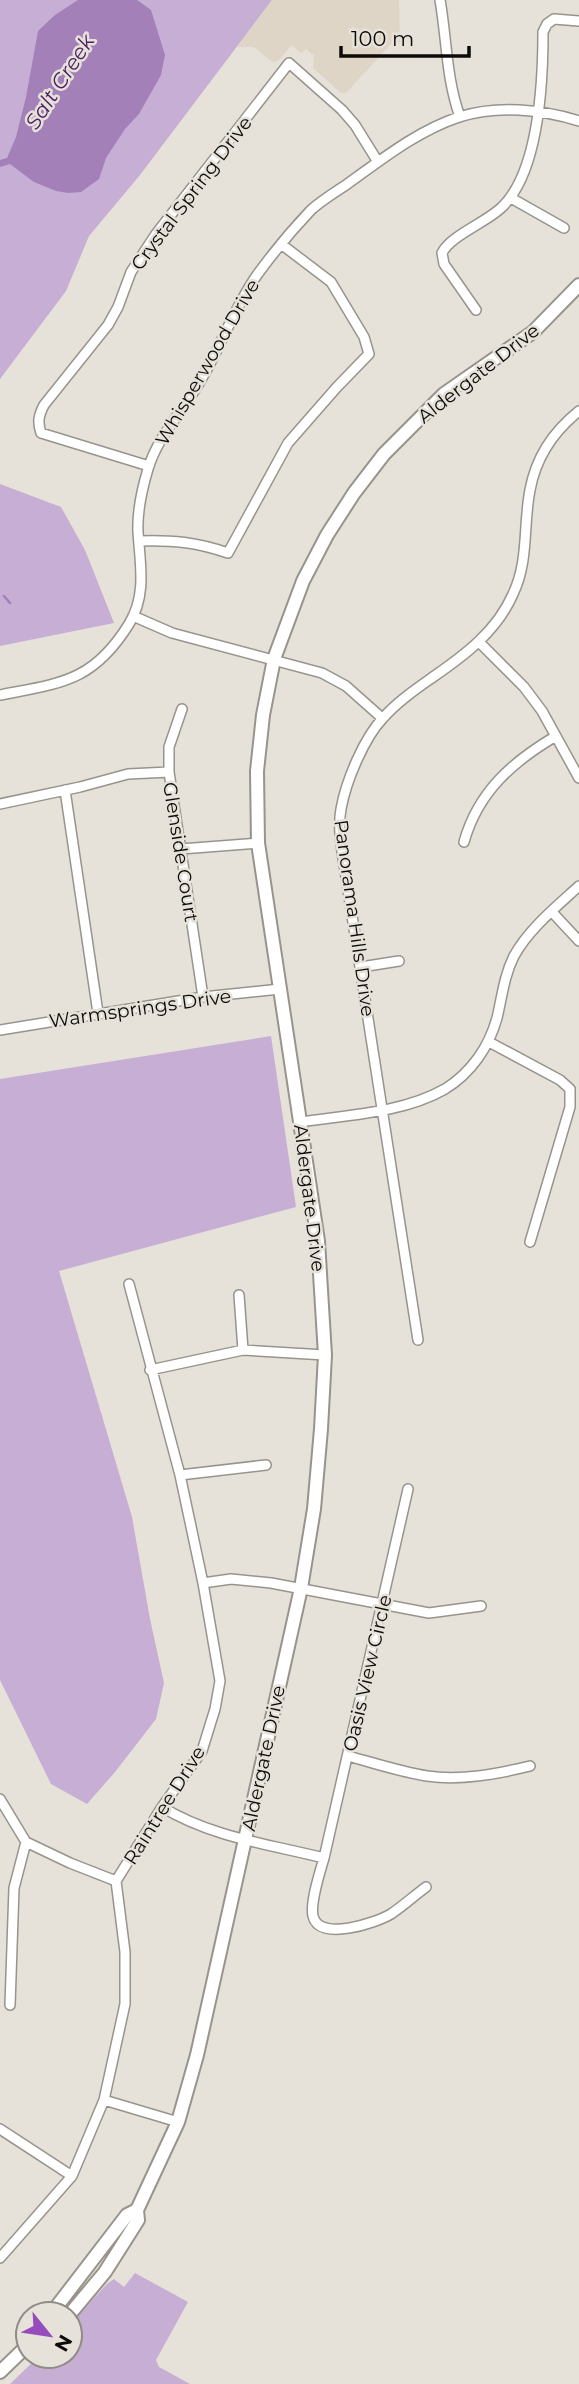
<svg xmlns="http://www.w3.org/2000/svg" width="579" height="2384" viewBox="0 0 579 2384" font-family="Montserrat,sans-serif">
<rect width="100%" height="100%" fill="#e6e1d9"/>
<!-- built -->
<path fill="#ded5c7" d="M272,0H399L400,43H392L346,93H341L313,68L314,56L306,49L301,53L292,45L278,61L272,62L254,47H237Z"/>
<!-- green -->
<path fill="#c7aed5" d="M0,0H272L140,175L89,236L66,291L0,379Z
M0,484L61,507L85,550L114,623L0,646Z
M271,1036L296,1207L59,1271L132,1517L150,1619L164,1683L156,1719L115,1772L87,1804L51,1784L0,1680V1079Z
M135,2273L188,2302L156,2360L159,2367L190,2384H10L39,2356H70V2324L107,2284L114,2279L124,2287Z"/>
<!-- water -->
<path fill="#a380b8" d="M78,0H137L151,10L165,55L161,75L139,114L125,129L106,158L99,179L81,192L68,193L56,191L34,182L10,164L0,167V160L7,158L16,137L26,97L38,31L55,15Z"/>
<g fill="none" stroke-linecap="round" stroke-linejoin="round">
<!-- stream -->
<path stroke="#a380b8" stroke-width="2.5" d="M4,596L10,603"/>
<defs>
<path id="street" d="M440,0C447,40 446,78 460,117
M511,198L564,228
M476,310L444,264L442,253C450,236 485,223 501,208C539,173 543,81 543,32L547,24L554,19L579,21
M149,466L41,433C37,421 39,415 44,405L108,325L118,307L131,272L156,234L289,63L342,110L355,125L378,162
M139,541C173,540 196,542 228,553L288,443L337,387L369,354L364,337L331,282L281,244
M133,616L172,633L322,673L346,686L382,718
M479,642L524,687L542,711L579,778
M0,695C61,683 93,682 129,624C147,595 140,564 138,532C137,510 142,489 148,469C158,435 185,409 202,378C222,344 234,308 257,275C273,253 292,230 311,210C321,201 334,193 346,185C381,160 417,131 459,117C497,105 541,109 579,121
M182,709L169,747V772L203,997
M65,790L98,1013
M0,804L80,787L128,774L169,772
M464,842C478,792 512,762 556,736
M181,849L258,843
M552,912L579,941
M361,967L399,961
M0,1030L203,997L280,989
M489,1042L560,1080L570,1089V1107L530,1242
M300,1122C347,1115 403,1113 445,1089C471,1073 489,1047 497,1018C502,997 504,976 514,956C529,929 556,907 579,886
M239,1295L243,1350
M418,1340L346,877C343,856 337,830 341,809C346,781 364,738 383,718C397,702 416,689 433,677C465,655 497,631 513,594C529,561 523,525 530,490C536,457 554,431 579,411
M150,1370L243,1350L325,1355
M180,1475L266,1465
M408,1489L324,1858C320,1872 310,1902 313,1916C319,1942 376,1923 391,1914C403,1906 414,1896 426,1887
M203,1583L231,1579L271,1583L429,1613L481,1606
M348,1756C374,1763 401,1772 427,1776C461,1781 497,1774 530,1766
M0,1799L26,1842L70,1863L116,1881
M162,1807C211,1837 268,1844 324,1858
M10,2005L14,1888L26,1842
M104,2100L178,2122
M0,2129L72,2176
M0,2258L72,2176L104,2100L125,2004V1952L116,1881L162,1807L202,1751L215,1709L220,1681L203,1583L180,1475L129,1284"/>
<path id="secondary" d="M51,2314L127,2215L137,2210
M70,2314L105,2272L138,2220L137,2210L178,2122L197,2055L301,1588L314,1509L321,1429L325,1355L318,1241L258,843L257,771L263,715L274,659L303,581L327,535L354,493L384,454L444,394L533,332L579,285
M0,2372L28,2345"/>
</defs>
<!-- street casing -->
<use href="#street" stroke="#98948c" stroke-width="12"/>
<!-- secondary casing -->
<use href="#secondary" stroke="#98948c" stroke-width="16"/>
<!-- street -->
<use href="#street" stroke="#fff" stroke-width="9"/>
<!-- secondary -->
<use href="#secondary" stroke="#fff" stroke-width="12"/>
</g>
<g text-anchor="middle" stroke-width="5" stroke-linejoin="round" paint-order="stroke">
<!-- street labels -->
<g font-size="19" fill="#0c0b08" stroke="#e6e1d9">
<text transform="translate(191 193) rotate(-53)" y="7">Crystal Spring Drive</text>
<text transform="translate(207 362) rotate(-60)" y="7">Whisperwood Drive</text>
<text transform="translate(478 373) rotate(-38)" y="7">Aldergate Drive</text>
<text transform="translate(181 852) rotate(81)" y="7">Glenside Court</text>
<text transform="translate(355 918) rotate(82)" y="7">Panorama Hills Drive</text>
<text transform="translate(140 1008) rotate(-8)" y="7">Warmsprings Drive</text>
<text transform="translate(310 1198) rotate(83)" y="7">Aldergate Drive</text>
<text transform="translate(367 1673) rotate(-77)" y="7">Oasis View Circle</text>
<text transform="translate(263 1758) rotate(-78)" y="7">Aldergate Drive</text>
<text transform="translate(164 1805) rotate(-58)" y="7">Raintree Drive</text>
</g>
<!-- water labels -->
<g font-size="21" font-style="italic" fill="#4c1e62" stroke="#e6e1d9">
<text transform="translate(60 82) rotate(-57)" y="7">Salt Creek</text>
</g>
</g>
<!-- north arrow -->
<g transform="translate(49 2335) rotate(120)"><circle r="33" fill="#e6e1d9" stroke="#8f8b85" stroke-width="2"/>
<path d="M0-5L12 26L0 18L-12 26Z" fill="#974bbd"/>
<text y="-10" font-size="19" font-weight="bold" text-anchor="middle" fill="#0c0b08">N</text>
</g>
<!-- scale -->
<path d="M341 46v10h128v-10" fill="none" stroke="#0c0b08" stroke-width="3.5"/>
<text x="351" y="46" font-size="21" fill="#0c0b08" stroke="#e6e1d9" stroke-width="5" paint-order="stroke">100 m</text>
</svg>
